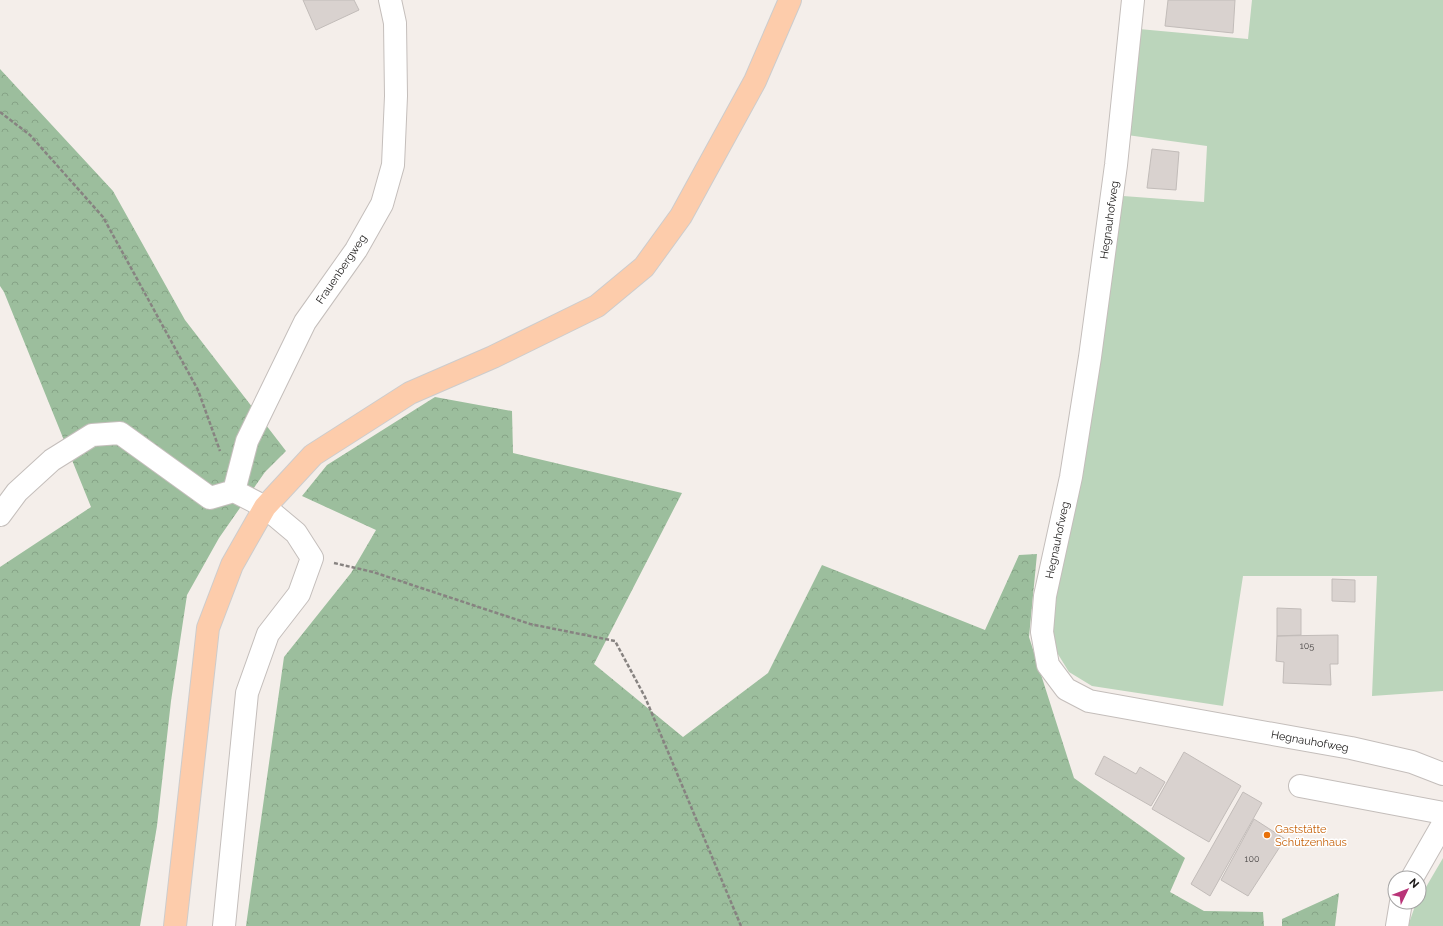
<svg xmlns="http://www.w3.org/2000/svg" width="1443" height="926" viewBox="0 0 1443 926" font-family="Raleway,sans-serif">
<defs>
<pattern id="forest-crowns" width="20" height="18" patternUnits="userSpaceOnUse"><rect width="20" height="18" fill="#9cbe9d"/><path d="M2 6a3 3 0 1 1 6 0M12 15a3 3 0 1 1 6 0" fill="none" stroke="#86a386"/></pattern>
</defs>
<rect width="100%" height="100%" fill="#f4eeea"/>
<!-- green -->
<path fill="#bbd5bb" d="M1252,0H1443V691L1372,696L1377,576H1243L1223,706L1092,686L1069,672L1056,651L1051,623L1123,196L1204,202L1207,146L1127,135L1139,29L1248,39Z
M1443,858V926H1408L1415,906L1419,902V899Z"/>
<!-- forest -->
<path fill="url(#forest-crowns)" d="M0,69L113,191L185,320L286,451L265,472L219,538L187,595L171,701L157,826L140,926H0V567L91,507L4,292L0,286Z
M435,397L512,411L513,453L682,493L594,664L683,737L768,673L822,565L985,630L1019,555L1037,554L1029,637L1074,778L1185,858L1170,892L1204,911L1263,912L1264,926H246L284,657L351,573L376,530L302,496L327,465Z
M1339,893L1335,926H1282V919Z"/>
<!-- building -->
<path fill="#d9d2cf" stroke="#c2bcb9" d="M303,0H354L359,10L316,30Z
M1168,0H1235L1233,33L1165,26Z
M1152,149L1179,152L1176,190L1147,188Z
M1332,579L1355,580V602L1332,601Z
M1277,608L1301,609V635L1277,636Z
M1338,635V664H1330L1331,685L1283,683L1284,662L1276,661L1277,636Z
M1184,752L1241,786L1209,842L1152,809Z
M1104,756L1136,774L1140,767L1165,782L1151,806L1095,774Z
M1243,792L1262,803L1210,896L1191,884Z
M1254,819L1285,839L1248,896L1221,880Z"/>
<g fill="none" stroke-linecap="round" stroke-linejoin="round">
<defs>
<path id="minor" d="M1133,0L1116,165L1090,357L1071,477L1045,596L1042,632L1048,665L1066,689L1089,701L1351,748L1412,762L1443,774
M234,491L247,441L305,322L356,250L382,204L393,165L396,96L395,23L390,0
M0,515L17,492L52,460L92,435L120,433L210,498L234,491
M1300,786L1443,813
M1412,878L1443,824
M224,926L247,693L268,634L299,594L312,558L296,533L265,507L234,491
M1397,926L1401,902"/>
<path id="major" d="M175,926L208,628L232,565L265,507L313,455L410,393L493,357L597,306L644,267L681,216L755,81L790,0"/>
</defs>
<!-- minor casing -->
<use href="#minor" stroke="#c4bebb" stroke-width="24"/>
<!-- major casing -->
<use href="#major" stroke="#cdcccc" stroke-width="24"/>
<!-- path -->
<path stroke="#878381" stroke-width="2.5" stroke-dasharray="4 2" stroke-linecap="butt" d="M0,112L30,135L103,217L198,390L220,451
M334,563L373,572L530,624L615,641L645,697L741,926"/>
<!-- minor -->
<use href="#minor" stroke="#fff" stroke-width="22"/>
<!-- major -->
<use href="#major" stroke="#fdccab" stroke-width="22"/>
</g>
<!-- markers -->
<circle fill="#e8710a" stroke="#fff" stroke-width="1.5" cx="1267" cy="835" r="4"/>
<g text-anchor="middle" stroke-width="3" stroke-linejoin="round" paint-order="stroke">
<!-- number labels -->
<g font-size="9" fill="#4a4746">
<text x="1307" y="649">105</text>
<text x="1252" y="862">100</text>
</g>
<!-- street labels -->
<g font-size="11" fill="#1b1918" stroke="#fff">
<text transform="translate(1109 220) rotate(-82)" y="4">Hegnauhofweg</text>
<text transform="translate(341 269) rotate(-56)" y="4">Frauenbergweg</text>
<text transform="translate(1057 540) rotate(-78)" y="4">Hegnauhofweg</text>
<text transform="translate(1310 741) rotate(10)" y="4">Hegnauhofweg</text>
</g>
<!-- food labels -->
<g font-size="11" fill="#c56008" stroke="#fff" text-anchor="start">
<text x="1275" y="833">Gaststätte<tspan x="1275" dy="13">Schützenhaus</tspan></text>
</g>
</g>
<!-- north arrow -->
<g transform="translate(1407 890) rotate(47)"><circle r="19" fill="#ffffff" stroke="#a4a3a3"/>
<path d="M0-3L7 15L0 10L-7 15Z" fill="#b93478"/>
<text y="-6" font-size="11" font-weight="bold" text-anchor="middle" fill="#1b1918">N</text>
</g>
</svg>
